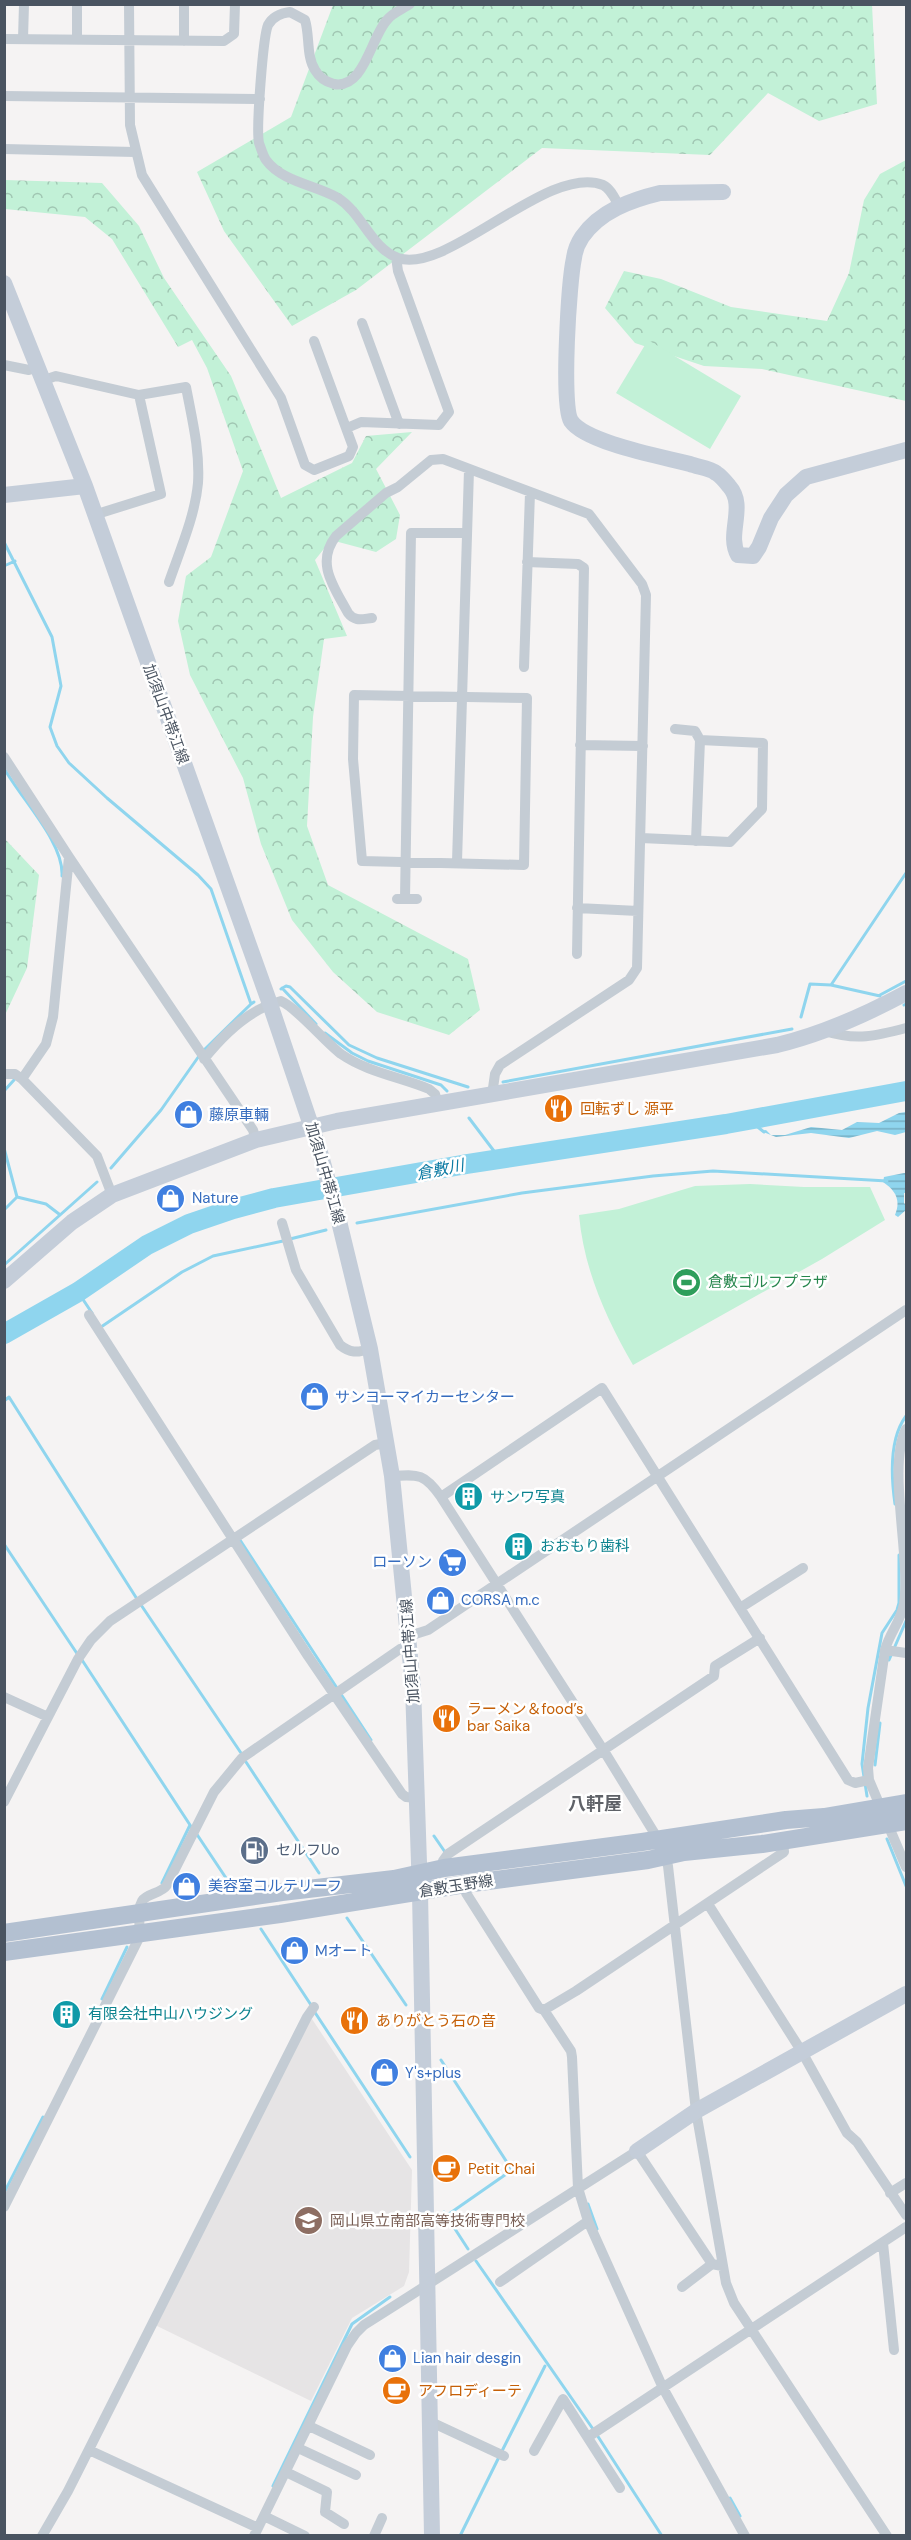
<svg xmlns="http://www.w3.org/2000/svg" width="911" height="2540" viewBox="0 0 911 2540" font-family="'DM Sans','Noto Sans JP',sans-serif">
<defs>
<pattern id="forest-crowns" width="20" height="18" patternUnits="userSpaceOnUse" patternTransform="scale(1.5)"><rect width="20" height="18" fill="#c2f1d7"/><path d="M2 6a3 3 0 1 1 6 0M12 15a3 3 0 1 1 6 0" fill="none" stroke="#a0c6b2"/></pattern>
<pattern id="water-rules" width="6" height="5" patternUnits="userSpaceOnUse" patternTransform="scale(1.5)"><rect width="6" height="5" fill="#8fd5ee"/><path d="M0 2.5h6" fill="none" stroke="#77afc4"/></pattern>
</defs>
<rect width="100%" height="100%" fill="#f5f3f3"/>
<!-- education -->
<path fill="#e6e4e5" d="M310,2016L412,2170L409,2272L404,2286L352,2318L311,2401L155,2325Z"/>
<!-- forest -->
<path fill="url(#forest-crowns)" d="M333,5H872L877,104L819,121L768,93L710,155L542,148L356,290L292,326L224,231L197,172L291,117Z
M906,160V401L762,369L704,366L635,343L605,308L624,271L661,279L731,307L827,321L849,273L864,200L880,174Z
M5,180L102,183L139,226L164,278L231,376L281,498L352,463L366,436L412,432L376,469L400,515L396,539L376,552L331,540L315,560L347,636L324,639L313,717L307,826L328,885L468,959L480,1010L449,1035L377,1012L333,972L292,920L261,844L243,778L190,675L178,621L186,576L211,557L243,471L207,368L192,340L178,347L112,239L85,217L5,209Z
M5,839L39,875L27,968L5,1015Z"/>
<!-- garden -->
<path fill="#c2f1d7" d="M648,340L741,396L710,449L616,393Z
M750,1184L804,1187H870L885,1220L822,1259L633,1365C606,1318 584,1270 579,1215L619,1209L695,1186Z"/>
<!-- water -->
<path fill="url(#water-rules)" d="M906,1112V1132L895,1135L877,1131L849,1138L811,1133L776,1137L761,1131L766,1130L771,1135H785L811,1127L842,1130L857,1122L879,1123L899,1113Z
M904,1173H906V1193H904V1203L906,1205V1210L898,1217L895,1215C901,1200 896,1191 883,1182L884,1177Z"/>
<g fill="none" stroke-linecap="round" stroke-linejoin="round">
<!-- stream -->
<path stroke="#8fd5ee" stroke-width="3" d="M4,542L52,637L61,686L50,727L57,746L69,763L107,798L198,875L211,889L251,1004L254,1002
M4,566L15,561
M4,768C21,799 64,842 62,876
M831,985L906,873
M282,988L316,1024
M281,989L286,986L290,987L349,1045L377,1058L468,1087
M880,995L906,981
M904,1005L906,1004
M801,1017L810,984L831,985L880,996
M325,1033L352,1053L368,1061L441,1085L447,1091
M203,1051L251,1004
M503,1082L792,1029
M4,1091L14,1080
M469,1118L500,1159
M749,1120L764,1132
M4,1148L17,1197
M111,1168L161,1110L199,1056
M4,1210L17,1197L46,1204L59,1214
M357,1223L522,1193L653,1176L713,1171L887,1181
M290,1239L326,1230
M4,1265L97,1182
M78,1292L92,1313
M101,1327L182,1272L213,1256L283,1241
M4,1401L9,1397L137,1599L241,1753
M895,1504C891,1476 889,1439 906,1416
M240,1540L371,1740
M4,1544L78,1655
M82,1660L192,1828
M889,1660L906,1621
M246,1762L319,1873
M875,1765L880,1723
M867,1796L862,1764L868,1708L882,1633L897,1610L899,1603V1555
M196,1833L232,1887
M434,1836L445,1852
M887,1839L906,1886
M162,1883L190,1825
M347,1918L406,2005
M261,1929L311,2005
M102,1999L127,1947
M314,2011L410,2157
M441,2060L512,2170L446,2216
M4,2193L43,2117
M588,2204L597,2229
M444,2212L468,2249
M476,2261L593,2429
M597,2435L662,2536
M502,2451L545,2366
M273,2486L352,2324L390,2297
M730,2498L740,2516
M460,2536L499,2457"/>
<!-- river -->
<path stroke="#8fd5ee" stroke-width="20" d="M4,1334L78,1292L147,1245L189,1224L233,1209L274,1198L467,1164L726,1124L906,1091"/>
<!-- street -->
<path stroke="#c4ccd4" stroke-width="10" d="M129,4L130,125L142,175L281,398L305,465L314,470L349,456L353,447L314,341
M184,4V41
M410,4C403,9 392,13 387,20C371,37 364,90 334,84C326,82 319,77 315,70C306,56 310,36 305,20L290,12C281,13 273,16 268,25C263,37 256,129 259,143C261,148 263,156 266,160C282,182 316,185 338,198C362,213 371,248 398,258C448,275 548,163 603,185C611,189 615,199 619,206
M4,39L224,41L234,34L235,4
M23,39L24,4
M77,40V4
M4,96L260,99
M4,149L135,152
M362,323L399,424
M4,365L29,370L38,366
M44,380L56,376L139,395L161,494L94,515
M139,395L186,387C192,419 200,450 198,483C195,516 180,550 169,582
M347,428L361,422L439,425L449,412L398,271L396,257
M527,562L578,564L584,568L577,954
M372,618C362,619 355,622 348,613C334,587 315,563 336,536L386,493L398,487L431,460L443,459L589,514L642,584L646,595L637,968L629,980L500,1065L495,1074L492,1095
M524,667L530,493
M354,695L527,698L524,865L362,861L353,759Z
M675,729L695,731L700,740L696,841
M580,745L643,746
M4,757L69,857L253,1130L256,1140
M641,838L730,842L762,809L763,743L700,740
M457,862L469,470
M397,899H417
M405,899L411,533H466
M577,908L638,911
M825,1031C856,1041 876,1036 906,1028
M204,1059C224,1034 249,1009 281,1001C297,1008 324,1041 341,1054C367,1072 400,1077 429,1089L435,1094L438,1104
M4,1074H15L22,1079L97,1156L112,1195
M22,1079L46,1044L53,1017L69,857
M282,1223L296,1270L340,1345C350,1353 357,1353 370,1349
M89,1315L308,1656L402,1794L406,1797L417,1798
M906,1429C887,1467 911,1556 904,1604C901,1621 889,1634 885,1650L868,1768L869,1780L906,1867
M392,1476C419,1474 425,1474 441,1497L604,1751L658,1839L668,1866L696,2111L726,2283L734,2303L887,2536
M441,1497L602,1388L848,1780L855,1783L869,1780
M740,1608L803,1568
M409,1636L428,1630L906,1310
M885,1650L906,1653
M4,1697L48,1717
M4,1802L78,1659L91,1640L110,1621L375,1445L386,1443
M443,1861L448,1854L714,1676L715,1666L760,1638
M465,1884L466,1893L539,2008L544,2010L571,2051L572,2057L578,2188L588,2221L663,2388L745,2536
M708,1904L802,2052L847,2133L857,2142L906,2215
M544,2010L576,1991L784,1852L783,1840
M890,2193L906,2183
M4,2207L138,1940C142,1928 136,1911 142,1901C147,1893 161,1894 167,1885L214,1792L242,1758L400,1649L410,1648
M883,2243L894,2350
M500,2282L588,2221
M682,2287L712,2264
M431,2422L504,2456
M309,2426L370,2455
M588,2437L906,2227
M298,2448L356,2475
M89,2450L258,2528
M534,2451L563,2399L620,2488
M286,2472L327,2492L325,2512L344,2524
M264,2516L305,2536
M42,2536L68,2491L307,2017L314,2007
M254,2536L347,2346L356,2333L364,2325L394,2306L637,2151L712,2264L722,2266
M374,2536L382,2518"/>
<!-- secondary -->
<path stroke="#c4cdd9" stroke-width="16" d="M723,192L660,193C631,200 600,211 582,237C578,243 575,250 574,258C569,281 561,405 571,421C586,443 664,457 690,464C698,467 710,468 716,473C721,476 725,481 729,486C747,506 726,534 738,555L753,556L759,547L771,518L786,495L806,477L906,450
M4,283L85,486L270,1004L319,1149L336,1209L370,1349L392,1476L413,1687L420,1892L432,2536
M4,495L85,486
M4,1281L72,1222L112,1195L256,1140L337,1121L777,1045C823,1034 865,1015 906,993
M637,2151L696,2111L906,1994"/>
<!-- primary -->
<path stroke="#b3c0d1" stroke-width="18" d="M4,1933L282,1892L394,1879L444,1868L642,1842L786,1820L824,1817L906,1803
M4,1952L280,1914L465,1884L648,1860L684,1852L762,1844L906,1821"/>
</g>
<!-- icons -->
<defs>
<symbol id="restaurant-disc" viewBox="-11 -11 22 22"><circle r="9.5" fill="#e8710a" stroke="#fff"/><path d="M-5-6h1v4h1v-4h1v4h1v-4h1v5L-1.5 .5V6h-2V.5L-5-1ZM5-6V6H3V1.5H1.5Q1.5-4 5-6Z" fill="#fff"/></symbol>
<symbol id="shop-disc" viewBox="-11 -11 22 22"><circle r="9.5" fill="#3f7fe0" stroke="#fff"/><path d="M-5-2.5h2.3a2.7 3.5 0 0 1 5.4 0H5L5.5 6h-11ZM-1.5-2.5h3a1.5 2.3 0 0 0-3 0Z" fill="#fff"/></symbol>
<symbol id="stadium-disc" viewBox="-11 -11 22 22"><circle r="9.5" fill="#2e9e5b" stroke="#fff"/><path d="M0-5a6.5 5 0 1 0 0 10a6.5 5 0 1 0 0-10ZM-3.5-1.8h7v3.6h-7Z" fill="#fff"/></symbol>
<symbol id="building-disc" viewBox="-11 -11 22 22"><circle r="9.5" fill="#0f9aa8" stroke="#fff"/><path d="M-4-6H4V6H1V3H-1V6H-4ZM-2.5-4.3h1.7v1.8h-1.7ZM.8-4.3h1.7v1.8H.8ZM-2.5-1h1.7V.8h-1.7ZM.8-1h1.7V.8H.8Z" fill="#fff"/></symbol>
<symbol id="supermarket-disc" viewBox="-11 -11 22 22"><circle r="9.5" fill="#3f7fe0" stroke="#fff"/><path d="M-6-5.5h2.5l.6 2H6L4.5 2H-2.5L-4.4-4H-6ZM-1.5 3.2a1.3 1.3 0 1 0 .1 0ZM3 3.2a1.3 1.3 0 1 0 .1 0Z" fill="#fff"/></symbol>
<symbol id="fuel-disc" viewBox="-11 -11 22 22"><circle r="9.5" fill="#5c6f8a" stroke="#fff"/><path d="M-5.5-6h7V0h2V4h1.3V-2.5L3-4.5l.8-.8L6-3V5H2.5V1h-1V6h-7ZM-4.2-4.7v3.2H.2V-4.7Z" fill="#fff"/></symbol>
<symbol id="cafe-disc" viewBox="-11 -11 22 22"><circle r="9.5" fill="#e8710a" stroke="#fff"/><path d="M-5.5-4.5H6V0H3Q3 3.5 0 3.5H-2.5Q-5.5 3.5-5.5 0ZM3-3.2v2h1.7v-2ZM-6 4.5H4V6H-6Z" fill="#fff"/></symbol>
<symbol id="university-disc" viewBox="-11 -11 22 22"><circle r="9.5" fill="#8d6e63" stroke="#fff"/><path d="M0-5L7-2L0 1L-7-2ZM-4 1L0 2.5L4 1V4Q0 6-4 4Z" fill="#fff"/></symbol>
</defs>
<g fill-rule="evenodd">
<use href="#restaurant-disc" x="542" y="1092" width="33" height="33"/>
<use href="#shop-disc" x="172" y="1098" width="33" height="33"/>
<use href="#shop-disc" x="154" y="1182" width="33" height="33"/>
<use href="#stadium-disc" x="670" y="1266" width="33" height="33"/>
<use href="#shop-disc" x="298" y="1380" width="33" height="33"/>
<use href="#building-disc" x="452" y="1480" width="33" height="33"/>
<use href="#building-disc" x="502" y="1530" width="33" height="33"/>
<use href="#supermarket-disc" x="436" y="1546" width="33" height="33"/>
<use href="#shop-disc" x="424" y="1584" width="33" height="33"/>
<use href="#restaurant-disc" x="430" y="1702" width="33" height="33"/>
<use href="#fuel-disc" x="238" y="1834" width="33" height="33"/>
<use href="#shop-disc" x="170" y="1870" width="33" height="33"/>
<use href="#shop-disc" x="278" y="1934" width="33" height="33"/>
<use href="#building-disc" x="50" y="1998" width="33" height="33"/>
<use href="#restaurant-disc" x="338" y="2004" width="33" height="33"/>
<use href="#shop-disc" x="368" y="2056" width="33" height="33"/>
<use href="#cafe-disc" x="430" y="2152" width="33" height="33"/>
<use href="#university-disc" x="292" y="2204" width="33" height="33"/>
<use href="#shop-disc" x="376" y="2342" width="33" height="33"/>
<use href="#cafe-disc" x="380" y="2374" width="33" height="33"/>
</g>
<g text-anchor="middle" stroke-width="5" stroke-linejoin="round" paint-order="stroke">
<!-- street labels -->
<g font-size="15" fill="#4a5461" stroke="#fff">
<text transform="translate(166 714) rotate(70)" y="5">加須山中帯江線</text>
<text transform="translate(325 1173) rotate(74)" y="5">加須山中帯江線</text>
<text transform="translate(410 1651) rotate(-94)" y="5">加須山中帯江線</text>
<text transform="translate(456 1886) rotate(-9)" y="5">倉敷玉野線</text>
</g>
<!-- food labels -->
<g font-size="15" fill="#c56008" stroke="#fff" text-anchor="start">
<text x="580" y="1114">回転ずし 源平</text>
<text x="467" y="1714">ラーメン＆food’s<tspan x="467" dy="17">bar Saika</tspan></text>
<text x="376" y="2026">ありがとう石の音</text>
<text x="468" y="2174">Petit Chai</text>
<text x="418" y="2396">アフロディーテ</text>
</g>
<!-- shop labels -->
<g font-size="15" fill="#366cbe" stroke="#fff" text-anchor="start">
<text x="209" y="1120">藤原車輛</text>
<text x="192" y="1203">Nature</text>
<text x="335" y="1402">サンヨーマイカーセンター</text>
<text x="432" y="1567" text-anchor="end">ローソン</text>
<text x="461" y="1605">CORSA m.c</text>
<text x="208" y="1891">美容室コルテリーフ</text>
<text x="315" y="1956">Mオート</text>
<text x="405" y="2078">Y's+plus</text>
<text x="413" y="2363">Lian hair desgin</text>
</g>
<!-- leisure labels -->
<g font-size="15" fill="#27864d" stroke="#fff" text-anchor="start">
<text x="708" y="1287">倉敷ゴルフプラザ</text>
</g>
<!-- culture labels -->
<g font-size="15" fill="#0d838f" stroke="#fff" text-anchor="start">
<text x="490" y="1502">サンワ写真</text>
<text x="540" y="1551">おおもり歯科</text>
<text x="88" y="2019">有限会社中山ハウジング</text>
</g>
<!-- service labels -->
<g font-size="15" fill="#4e5e75" stroke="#fff" text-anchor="start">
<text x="276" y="1855">セルフUo</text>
</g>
<!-- education labels -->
<g font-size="15" fill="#785e54" stroke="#fff" text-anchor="start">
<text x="330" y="2226">岡山県立南部高等技術専門校</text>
</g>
<!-- water labels -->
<g font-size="16" font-style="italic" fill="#0b7aa3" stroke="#fff">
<text transform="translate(440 1169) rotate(-11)" y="6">倉敷川</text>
</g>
<!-- quarter labels -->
<g font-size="18" font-weight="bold" fill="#5f6268" stroke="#fff">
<text x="595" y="1810">八軒屋</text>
</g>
</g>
<!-- border -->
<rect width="911" height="2540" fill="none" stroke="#4a5461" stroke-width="12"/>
</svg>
